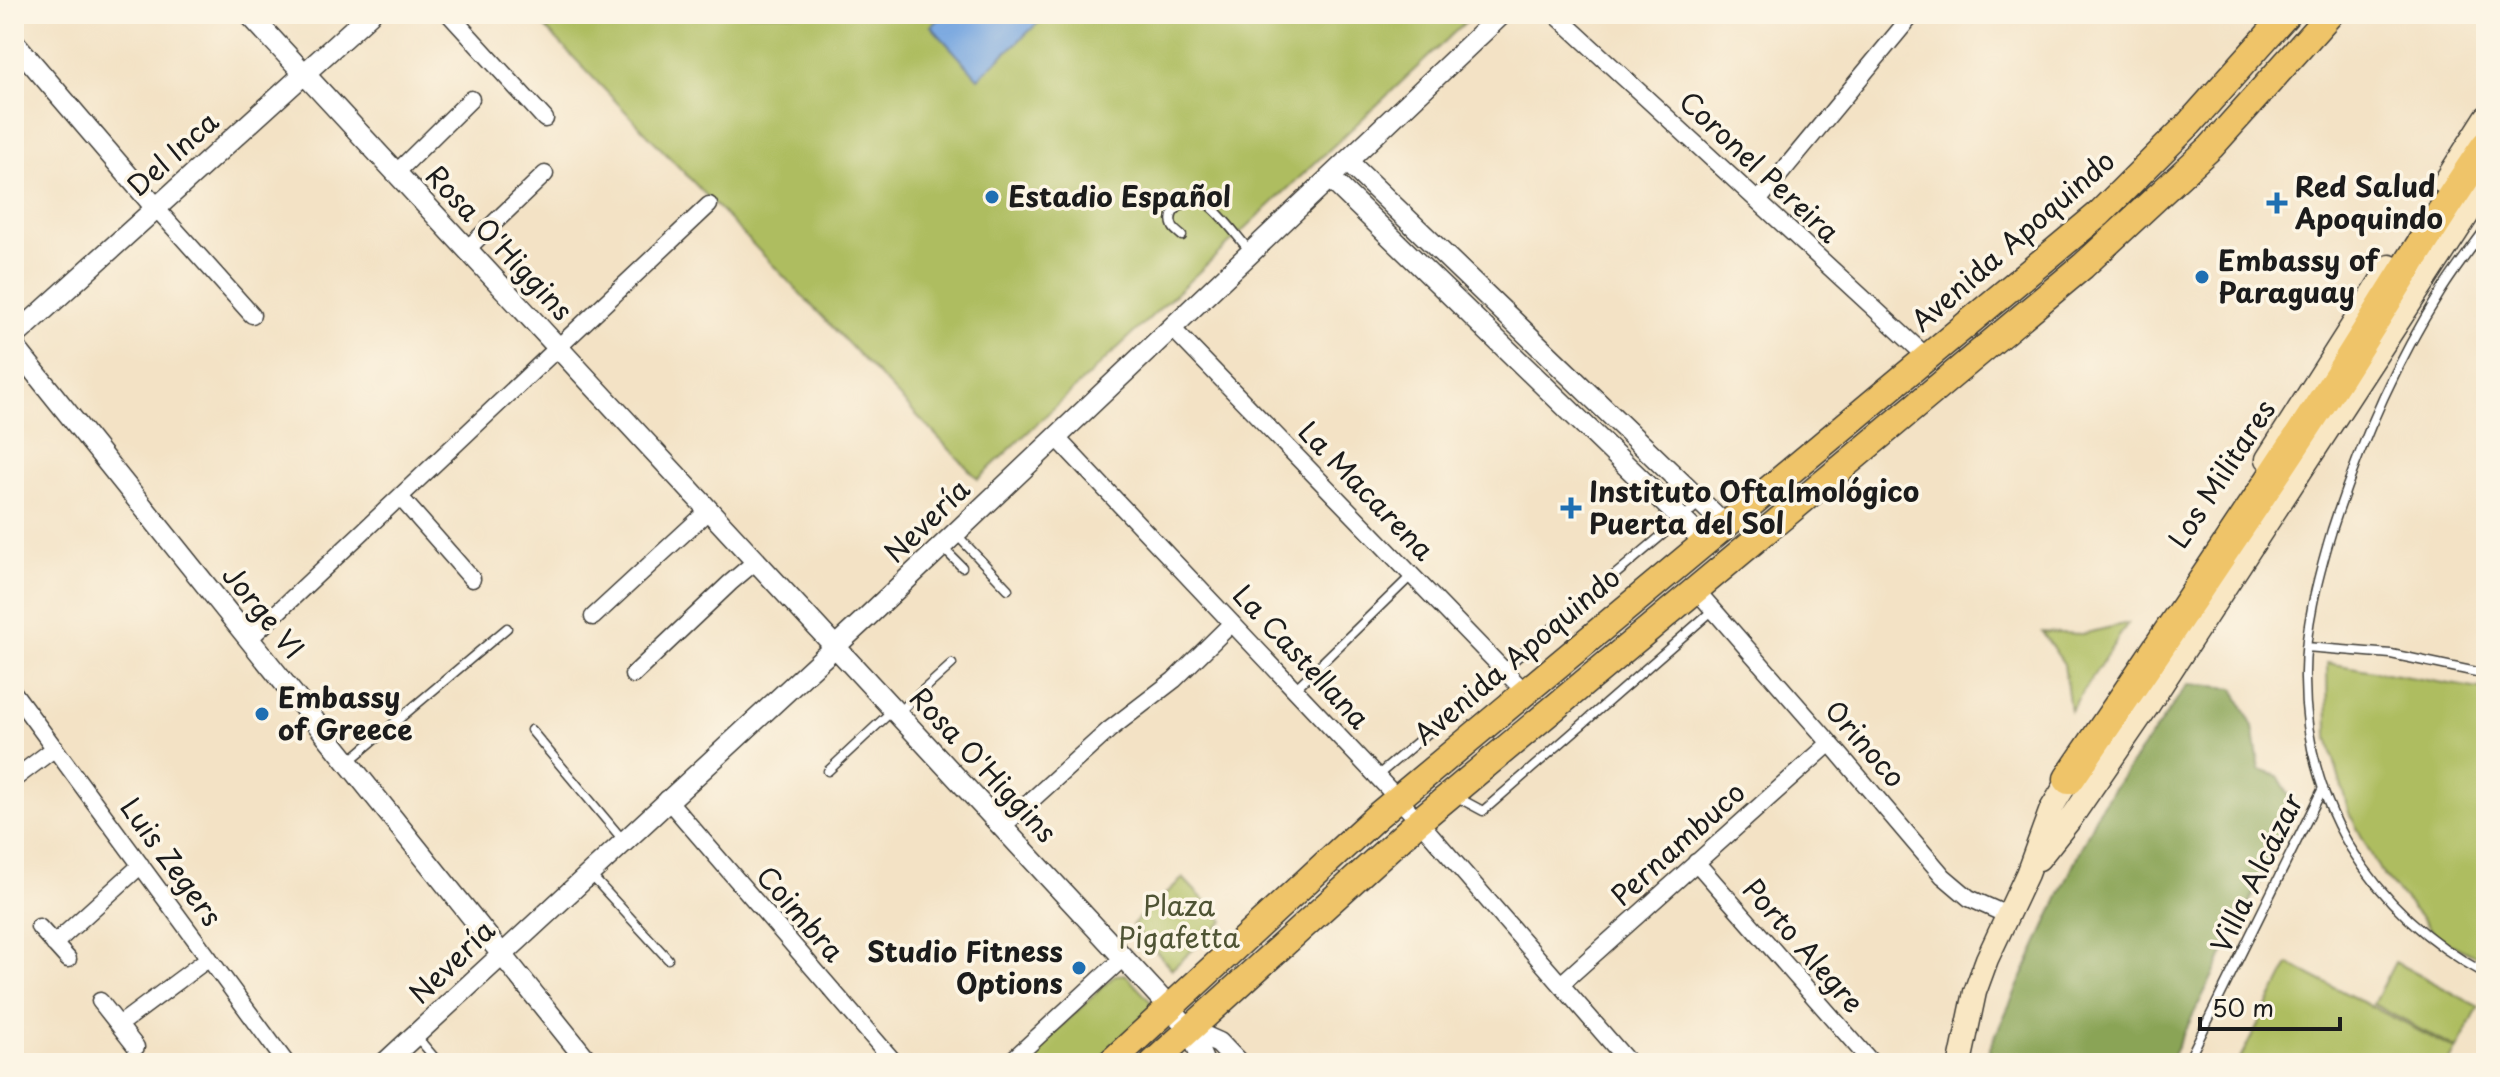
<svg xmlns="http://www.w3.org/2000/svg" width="2500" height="1077" viewBox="0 0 2500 1077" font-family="'Playpen Sans',sans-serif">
<rect width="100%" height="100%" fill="#fcf5e5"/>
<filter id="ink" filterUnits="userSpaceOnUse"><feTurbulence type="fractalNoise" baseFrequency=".0125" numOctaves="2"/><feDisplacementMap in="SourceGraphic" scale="16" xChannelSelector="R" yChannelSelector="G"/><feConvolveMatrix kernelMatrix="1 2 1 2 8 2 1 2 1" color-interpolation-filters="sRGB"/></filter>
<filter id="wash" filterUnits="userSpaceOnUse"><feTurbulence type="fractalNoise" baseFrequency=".006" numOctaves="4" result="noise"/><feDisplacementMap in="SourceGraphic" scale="32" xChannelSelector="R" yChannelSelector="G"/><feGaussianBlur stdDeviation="1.8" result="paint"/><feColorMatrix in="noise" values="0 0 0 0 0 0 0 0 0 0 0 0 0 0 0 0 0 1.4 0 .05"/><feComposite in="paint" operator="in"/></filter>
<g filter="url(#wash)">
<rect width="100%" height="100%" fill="#f3e2c5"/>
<!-- green -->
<path fill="#aebd60" stroke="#656c3e" stroke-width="2" d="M532,14H1474L978,479Z
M2128,623L2070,711L2064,664L2042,632L2082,634Z
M2327,663L2486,690V962L2438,938L2380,871L2349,813L2328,738Z
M1183,878L1224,921L1172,969L1132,925Z
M2395,962L2479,1007L2457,1049L2373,1004Z
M2289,964L2456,1050L2449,1063H2238Z
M1125,974L1152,1003L1151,1014L1099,1063H1022L1115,975Z"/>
<!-- forest -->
<path fill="#8aa456" stroke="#536039" stroke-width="2" d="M2188,684L2234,688L2253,727L2260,770L2278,776L2297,808L2171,1059L2166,1063H2049L2044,1060L1986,1056L2098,811Z"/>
<!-- water -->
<path fill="#76a6e0" stroke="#49617e" stroke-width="2" d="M944,14H1046L1047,15L978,78L931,26Z"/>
</g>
<g filter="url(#ink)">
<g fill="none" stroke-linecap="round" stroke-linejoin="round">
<defs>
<path id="service" d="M2486,228C2471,249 2454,270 2440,293C2394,366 2359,447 2332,530C2318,577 2304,629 2305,679C2305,738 2320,796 2350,847C2383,901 2430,944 2486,974
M1182,236C1179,233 1175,231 1173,227C1164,208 1193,196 1207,204C1221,213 1239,239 1251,252
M955,533L1008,589
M941,546L962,567
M2306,647L2391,654L2486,674
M1295,689L1412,575
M899,712L952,664
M531,730L623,840
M348,762L507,628
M828,771L893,710
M1377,776L1700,503
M1455,796L1483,811L1713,610
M589,873L668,959
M416,1036L439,1063
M2187,1063L2323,788"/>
<path id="minor" d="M449,14L545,119
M1555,14L1928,358
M396,173L471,99
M1758,201L1913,14
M156,208L252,315
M467,249L545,174
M1171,327L1524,691
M1056,437L1419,821L1629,1063
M400,497L472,579
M1696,590L1830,743L1943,876L1969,898L2007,915
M593,617L709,510
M249,639L709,205
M633,675L730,583L756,561
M14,693L286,1063
M14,779L55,748
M667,799L895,1063
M1002,827L1109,730L1174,680L1232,623
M1696,862L1872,1063
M39,927L68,959
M54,944L141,865
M1561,984L1830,743
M100,1001L136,1047
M119,1025L209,958
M1009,1063L1124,957"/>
<path id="tertiary" d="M249,14L1169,1007L1190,1030L1204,1063
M14,42L156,208
M1347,161L1725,525
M1330,178L1704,541
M14,337L370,14
M14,346L589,1063
M1190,1030L1219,1043L1238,1063
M385,1063L865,619L1502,14"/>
<path id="secondary" d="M2444,183L2486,117
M2267,459L2390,266
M2039,859L2070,820L2148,706L2486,187
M1960,1063L1975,992L1987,959L2027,874L2051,809L2076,768"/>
<path id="primary" d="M1110,1063L1377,816L2099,214L2189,124L2287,14
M1153,1063L1419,821L2083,266L2211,147L2330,14"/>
<path id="motorway" d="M2069,779C2160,646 2251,511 2339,376C2388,299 2434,221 2486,146"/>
</defs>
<!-- service casing -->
<use href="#service" stroke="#3c3a35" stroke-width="11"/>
<!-- minor casing -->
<use href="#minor" stroke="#3c3a35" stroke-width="19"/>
<!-- tertiary casing -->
<use href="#tertiary" stroke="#3c3a35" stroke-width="23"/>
<!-- secondary casing -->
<use href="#secondary" stroke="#3c3a35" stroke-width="25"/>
<!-- primary casing -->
<use href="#primary" stroke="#3c3a35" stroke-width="29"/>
<!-- motorway casing -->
<use href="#motorway" stroke="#3c3a35" stroke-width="33"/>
<!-- service -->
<use href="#service" stroke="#fff" stroke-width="8"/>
<!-- minor -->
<use href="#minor" stroke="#fff" stroke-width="16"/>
<!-- tertiary -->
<use href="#tertiary" stroke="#fff" stroke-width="20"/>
<!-- secondary -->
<use href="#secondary" stroke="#f9e7c3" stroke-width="22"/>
<!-- primary -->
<use href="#primary" stroke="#efc469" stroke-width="26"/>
<!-- motorway -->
<use href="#motorway" stroke="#efc469" stroke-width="30"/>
</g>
</g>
<!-- markers -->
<g fill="#1f6fb2" stroke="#fcf5e5" stroke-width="3">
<circle cx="992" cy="197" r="8"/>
<path d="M2273 191h8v8h8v8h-8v8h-8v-8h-8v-8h8z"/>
<circle cx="2202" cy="277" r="8"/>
<path d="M1567 496h8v8h8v8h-8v8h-8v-8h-8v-8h8z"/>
<circle cx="262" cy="714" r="8"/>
<circle cx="1079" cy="968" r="8"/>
</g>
<g text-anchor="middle" stroke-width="7" stroke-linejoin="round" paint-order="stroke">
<!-- street labels -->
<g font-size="28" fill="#1c1c1c" stroke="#fcf5e5">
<text transform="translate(173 154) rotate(-42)" y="10">Del Inca</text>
<text transform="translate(1759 167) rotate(43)" y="10">Coronel Pereira</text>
<text transform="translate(2013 241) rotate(-41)" y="10">Avenida Apoquindo</text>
<text transform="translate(499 243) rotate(47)" y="10">Rosa O'Higgins</text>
<text transform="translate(2222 474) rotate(-57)" y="10">Los Militares</text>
<text transform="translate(1366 491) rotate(46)" y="10">La Macarena</text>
<text transform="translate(927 521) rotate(-44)" y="10">Nevería</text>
<text transform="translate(263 612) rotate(51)" y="10">Jorge VI</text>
<text transform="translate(1517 656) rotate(-40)" y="10">Avenida Apoquindo</text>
<text transform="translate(1301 657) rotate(47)" y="10">La Castellana</text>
<text transform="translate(1865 744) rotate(49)" y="10">Orinoco</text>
<text transform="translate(983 765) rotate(47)" y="10">Rosa O'Higgins</text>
<text transform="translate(1678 844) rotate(-42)" y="10">Pernambuco</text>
<text transform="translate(171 862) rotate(54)" y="10">Luis Zegers</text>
<text transform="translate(2257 873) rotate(-64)" y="10">Villa Alcázar</text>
<text transform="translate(800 914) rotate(49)" y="10">Coimbra</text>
<text transform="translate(1803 946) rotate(49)" y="10">Porto Alegre</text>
<text transform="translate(452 962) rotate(-44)" y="10">Nevería</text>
</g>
<!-- poi labels -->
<g font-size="28" font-weight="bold" fill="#1c1c1c" stroke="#fcf5e5" text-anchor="start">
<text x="2295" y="197">Red Salud<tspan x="2295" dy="32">Apoquindo</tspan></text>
<text x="1008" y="207">Estadio Español</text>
<text x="2218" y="271">Embassy of<tspan x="2218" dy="32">Paraguay</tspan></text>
<text x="1589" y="502">Instituto Oftalmológico<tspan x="1589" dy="32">Puerta del Sol</tspan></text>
<text x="278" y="708">Embassy<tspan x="278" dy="32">of Greece</tspan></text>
<text x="1063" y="962" text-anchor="end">Studio Fitness<tspan x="1063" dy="32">Options</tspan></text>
</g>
<!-- park labels -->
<g font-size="28" fill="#4f5434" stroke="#fcf5e5">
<text x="1179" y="916">Plaza<tspan x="1179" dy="32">Pigafetta</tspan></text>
</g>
</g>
<!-- margin -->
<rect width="2500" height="1077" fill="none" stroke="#fcf5e5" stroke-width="48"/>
<!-- scale -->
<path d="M2200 1017v12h140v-12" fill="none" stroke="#1c1c1c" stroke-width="4"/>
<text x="2212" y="1017" font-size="24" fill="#1c1c1c" stroke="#fcf5e5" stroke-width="6" paint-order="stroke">50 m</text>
</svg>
